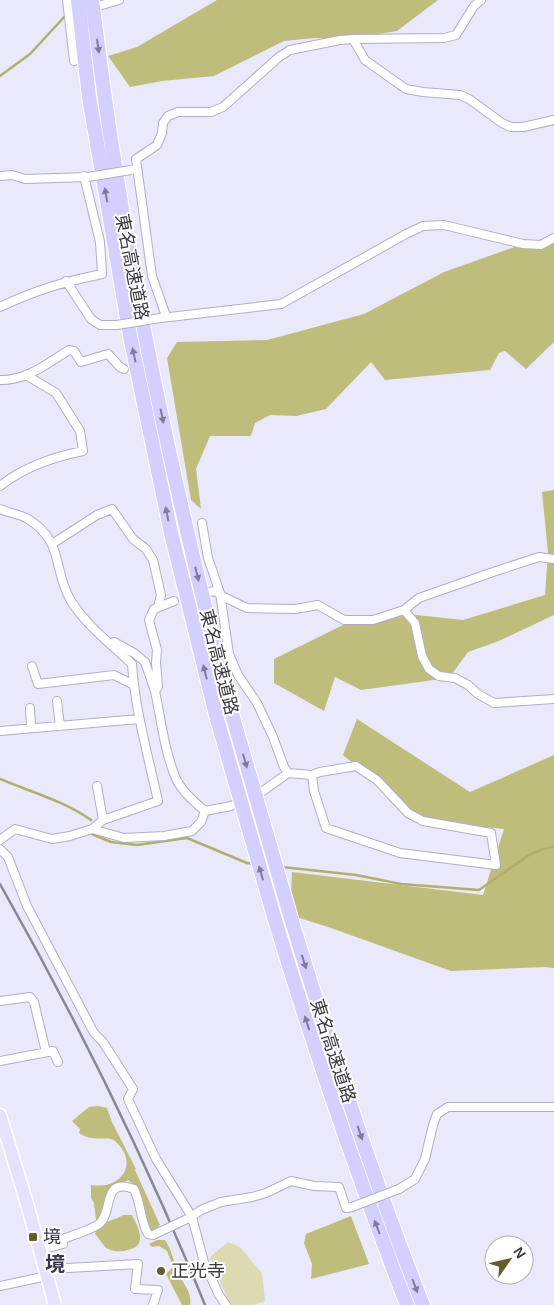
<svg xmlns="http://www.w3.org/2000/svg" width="554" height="1305" viewBox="0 0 554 1305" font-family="Helvetica,'Noto Sans JP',sans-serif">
<rect width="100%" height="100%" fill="#eae9fc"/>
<!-- green -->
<path fill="#dbdab0" d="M228,1242L240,1247L262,1273L265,1301L253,1305H231L228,1300L210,1257Z"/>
<!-- forest -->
<path fill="#bfbd7c" d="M217,0H438L397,31L347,39L314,38L284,41L214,76L162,81L130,87L108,56L137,47Z
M554,236V342L526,369L505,351L499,353L490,370L385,380L371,362L326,409L296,416L270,415L255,423L251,436H210L196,469L201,509L191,500L167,358L177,342L267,340L364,314L444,272L523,244Z
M554,490V615L499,641L468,652L449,678L361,690L335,677L324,711L274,683V659L343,625L408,614L463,620L545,595L548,552L542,492Z
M357,719L470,792L554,755V968L545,967L451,971L331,928L290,915L292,872L483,895L504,829L423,821L343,755Z
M98,1106L107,1108L112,1122L136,1169L135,1170L160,1225L154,1232L149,1234L138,1188L128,1180L107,1193L100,1219L96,1220L94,1203L91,1198V1185C121,1190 140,1163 115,1141C109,1135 93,1143 79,1133L80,1129L72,1121L89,1107Z
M123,1215H132C139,1228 148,1246 128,1250C121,1252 115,1252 108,1249C103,1246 99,1238 95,1234C101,1220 112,1222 123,1215Z
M351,1216L369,1264L311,1279L312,1264L304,1243L306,1234Z
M157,1240H165L168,1245C173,1254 175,1267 179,1275C185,1286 192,1293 190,1305H182L166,1274L173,1267L167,1251L159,1246L152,1247L149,1244Z"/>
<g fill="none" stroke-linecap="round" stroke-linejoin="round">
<!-- stream -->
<path stroke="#b0af6e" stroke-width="2.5" d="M0,76L30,54L66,15
M0,779C31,792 64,801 91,820
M92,834L111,842L137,845L187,838L247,863L254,864
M282,867L356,875L401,884L479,890L529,855L543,849L554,847"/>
<defs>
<path id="minor" d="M67,0L74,61
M92,8L119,0
M353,39L444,38L456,35L474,6L481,0
M0,176L12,175L25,179L88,177
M66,281L91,319L100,325H117
M0,307C36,290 63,282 102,274L100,242L84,176
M166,316L152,276L136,159L157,145L162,133L163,123L168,116L178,112H211L223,107L279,57L290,50L340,40L353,39L365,60L406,89L423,92L460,95L469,99L502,123L511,127H523L554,120
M161,318L281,304L406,234L423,226L444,225L523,244L541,245L554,238
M0,380C26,381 48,363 69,350L74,351L81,362L108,354L120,367L124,369
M0,486C24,467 53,457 83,451L80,431L56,393L26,375
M0,509C9,513 20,514 28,519C65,542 52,569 71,601C87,626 111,644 132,664C135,710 148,755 158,801L103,820L92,829L70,836L52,839L15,829L0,840
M202,523L208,558L220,593L229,654L238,675L257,703L273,737L284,767L288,773L312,775L320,772L356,766L377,780L408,813L423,821L491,833L496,865L400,853L326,828L314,791L312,775
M52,544L97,515L112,509L133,539L146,549L153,560L161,595L158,607
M209,592L215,591L224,597L247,608L295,609L318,605L344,620H373L404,610L419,598L496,571L539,557L554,559
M174,601L154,609L149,620L157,650L156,663L158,687L155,691C161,719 164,749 175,776C180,790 194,802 205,811L231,806L263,791L288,773
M404,610L415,623L422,656L429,669L439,676L455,678L468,685L478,694L494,703L554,699
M112,643L114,642L134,653L145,662L155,691
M32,666L38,684L114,675L134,685
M57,701L60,726
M30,708L31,728
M0,731L139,719
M97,786L103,820
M92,829L124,838L164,836L192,831L201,822L205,811
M0,849L8,857L27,906L94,1033L103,1042L133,1089L128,1099L156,1159L192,1217L204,1262L219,1295L226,1305
M0,1001L30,997L34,1002L46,1052
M0,1061L53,1051L58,1062
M399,1189L415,1179L425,1159L433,1125L437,1114L448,1107H554
M188,1219L201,1210L221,1202L252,1197L266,1193L291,1181L314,1186L339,1187L346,1208L352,1207
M63,1239C73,1235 91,1230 99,1224C114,1212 101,1177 134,1189C141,1203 140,1220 148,1234L153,1235
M40,1250L63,1244
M68,1268L138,1264L135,1289L158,1290L153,1305
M0,1286L47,1276"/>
<path id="primary" d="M0,1115L27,1204L55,1305"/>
<path id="motorway" d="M104,92C133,302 179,509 232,714
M89,97L131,341L171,533L217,719
M290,915C330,1047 372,1177 423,1305
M275,920C314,1050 358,1178 407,1305"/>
</defs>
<!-- minor casing -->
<use href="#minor" stroke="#b0aec6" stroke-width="10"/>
<!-- primary casing -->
<use href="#primary" stroke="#fff" stroke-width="15"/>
<!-- motorway casing -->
<use href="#motorway" stroke="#fff" stroke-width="16"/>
<!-- minor -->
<use href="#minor" stroke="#fff" stroke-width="8"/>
<!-- primary -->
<use href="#primary" stroke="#e5e2fe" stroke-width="12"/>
<!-- motorway -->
<use href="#motorway" stroke="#d3cffe" stroke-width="14"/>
<!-- rail -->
<path stroke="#888794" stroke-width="2.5" d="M0,884C77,1020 146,1160 205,1305"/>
<defs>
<path id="minor-bridge" d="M88,177L131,170
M117,325L160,318
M352,1207L399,1189
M153,1235L187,1219"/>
<path id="motorway-bridge" d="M78,0L89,97
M92,0L104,92
M232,714L290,915
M217,719L275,920"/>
</defs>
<!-- minor-bridge casing -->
<use href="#minor-bridge" stroke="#b0aec6" stroke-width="10" stroke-linecap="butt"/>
<!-- motorway-bridge casing -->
<use href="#motorway-bridge" stroke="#fff" stroke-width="16" stroke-linecap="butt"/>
<!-- minor-bridge -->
<use href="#minor-bridge" stroke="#fff" stroke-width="8"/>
<!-- motorway-bridge -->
<use href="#motorway-bridge" stroke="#d3cffe" stroke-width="14"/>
</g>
<!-- one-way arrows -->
<defs><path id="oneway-solid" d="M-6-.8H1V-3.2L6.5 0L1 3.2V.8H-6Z" transform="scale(1.25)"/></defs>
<g fill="#7f7c97">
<use href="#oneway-solid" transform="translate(98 46) rotate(82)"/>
<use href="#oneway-solid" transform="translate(106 195) rotate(-100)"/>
<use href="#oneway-solid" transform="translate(134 355) rotate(-102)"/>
<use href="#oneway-solid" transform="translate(162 416) rotate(78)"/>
<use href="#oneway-solid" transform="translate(167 514) rotate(-102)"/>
<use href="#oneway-solid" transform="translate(197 574) rotate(76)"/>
<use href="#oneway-solid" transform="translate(205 672) rotate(-104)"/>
<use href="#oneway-solid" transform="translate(245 761) rotate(74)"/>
<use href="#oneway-solid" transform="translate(261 873) rotate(-106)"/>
<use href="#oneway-solid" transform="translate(304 962) rotate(73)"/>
<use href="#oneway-solid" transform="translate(307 1023) rotate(-108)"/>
<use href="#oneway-solid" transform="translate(360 1133) rotate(71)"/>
<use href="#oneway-solid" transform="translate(377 1227) rotate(-111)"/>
<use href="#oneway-solid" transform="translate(415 1286) rotate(69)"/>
</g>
<!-- markers -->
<g fill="#605f2c" stroke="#fff" stroke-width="2">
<rect x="28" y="1232" width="10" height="10" rx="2.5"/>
<circle cx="161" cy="1271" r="5"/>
</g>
<g text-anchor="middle" stroke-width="4" stroke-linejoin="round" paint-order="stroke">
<!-- street labels -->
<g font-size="18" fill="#3a3942" stroke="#fff">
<text transform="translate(132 267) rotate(79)" y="6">東名高速道路</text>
<text transform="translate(219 662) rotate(76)" y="6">東名高速道路</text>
<text transform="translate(333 1051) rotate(72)" y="6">東名高速道路</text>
</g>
<!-- poi labels -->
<g font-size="18" fill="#3a3942" stroke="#fff" text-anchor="start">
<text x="43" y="1243">境</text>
<text x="171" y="1277">正光寺</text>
</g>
<!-- quarter labels -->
<g font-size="20" font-weight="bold" fill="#3a384b" stroke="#fff">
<text x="55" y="1271">境</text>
</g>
</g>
<!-- north arrow -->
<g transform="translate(509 1260) rotate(56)"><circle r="24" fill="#ffffff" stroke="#b0b0b3"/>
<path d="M0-4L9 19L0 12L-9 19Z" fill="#605f2c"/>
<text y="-8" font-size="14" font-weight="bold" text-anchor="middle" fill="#3a3942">N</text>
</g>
</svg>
